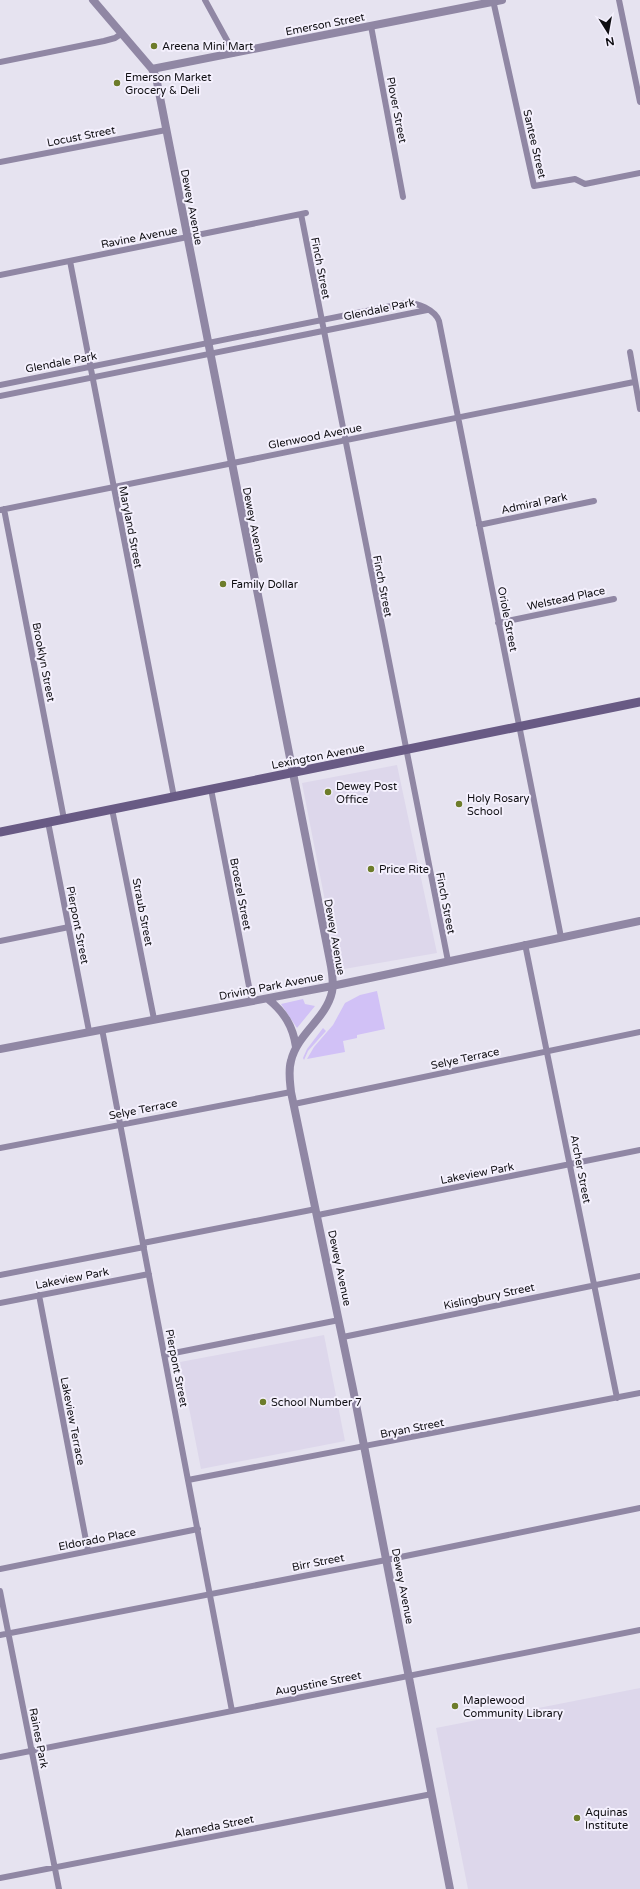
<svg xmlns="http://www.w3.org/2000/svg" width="640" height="1889" viewBox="0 0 640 1889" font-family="'Varela Round',sans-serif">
<rect width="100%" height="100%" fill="#e6e3f0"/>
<!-- built -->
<path fill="#ddd7eb" d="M397,765L437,953L344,969L333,942L302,783Z
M324,1335L345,1441L201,1469L180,1362Z
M640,1688V1889H468L436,1728Z"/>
<!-- green -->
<path fill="#d1c1f6" d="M377,991L385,1029L357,1035V1038L343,1041L345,1052L307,1059L314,1047L333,1025L345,1003L360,995Z
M303,999L305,1004L315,1006L297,1028L281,1004Z
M323,1028L326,1031L308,1051L304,1060L303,1058L307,1049Z"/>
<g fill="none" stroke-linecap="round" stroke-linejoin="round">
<!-- minor -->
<path stroke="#9087a4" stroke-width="6" d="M205,0L234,53
M493,0L534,186L575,179L585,184L640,173
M619,0L640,102
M371,26L403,197
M0,62L104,41L115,38L121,34
M0,162L166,130
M301,214L448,961
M70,261L174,797
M0,275L306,213
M630,352L640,409
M0,385L406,303C417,302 435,310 439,321L561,937
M0,396L427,310
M4,509L64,819
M0,510L634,382
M479,525L594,501
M498,623L614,599
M211,789L252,1002
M112,809L154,1019
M48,822L89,1031
M0,941L69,927
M525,944L617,1398
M102,1029L232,1711
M294,1104L640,1032
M0,1148L291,1092
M318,1215L640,1150
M143,1243L316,1209
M0,1275L144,1247
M39,1295L88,1551
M0,1303L149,1274
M343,1337L640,1276
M164,1355L339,1320
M188,1480L640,1393
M0,1569L198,1529
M0,1591L59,1889
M0,1635L386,1560L640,1508
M0,1757L640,1630
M0,1878L432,1794"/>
<!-- tertiary -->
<path stroke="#9087a4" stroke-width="8" d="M93,0L152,69L156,77L330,961C332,971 334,982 332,992C326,1019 297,1034 291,1061C288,1071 290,1081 291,1092L353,1389L450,1889
M152,69L502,0
M268,999C284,1012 293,1026 296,1047
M0,1049L332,986L640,921"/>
<!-- secondary -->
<path stroke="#685a84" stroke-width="9" d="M0,832L640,702"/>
</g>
<!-- markers -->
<g fill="#6d7c2a" stroke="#f4f0fd" stroke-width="1.5">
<circle cx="154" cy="46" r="4"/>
<circle cx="117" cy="83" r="4"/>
<circle cx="223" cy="584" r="4"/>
<circle cx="328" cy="792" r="4"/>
<circle cx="459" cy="804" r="4"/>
<circle cx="371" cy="869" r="4"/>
<circle cx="263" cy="1402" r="4"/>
<circle cx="455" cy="1706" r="4"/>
<circle cx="577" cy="1818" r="4"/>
</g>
<g text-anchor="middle" stroke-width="4" stroke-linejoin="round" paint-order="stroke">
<!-- street labels -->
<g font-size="11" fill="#0f0e12" stroke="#f4f0fd">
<text transform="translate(325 24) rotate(-11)" y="4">Emerson Street</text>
<text transform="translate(397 110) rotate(79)" y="4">Plover Street</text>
<text transform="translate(81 136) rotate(-11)" y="4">Locust Street</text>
<text transform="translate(535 144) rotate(77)" y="4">Santee Street</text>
<text transform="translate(192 207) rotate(79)" y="4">Dewey Avenue</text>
<text transform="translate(139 237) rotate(-11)" y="4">Ravine Avenue</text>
<text transform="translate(321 268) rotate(79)" y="4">Finch Street</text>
<text transform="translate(379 309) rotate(-12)" y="4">Glendale Park</text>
<text transform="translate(61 362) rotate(-11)" y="4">Glendale Park</text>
<text transform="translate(315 436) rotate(-11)" y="4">Glenwood Avenue</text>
<text transform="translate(534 503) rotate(-12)" y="4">Admiral Park</text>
<text transform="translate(254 525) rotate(79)" y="4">Dewey Avenue</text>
<text transform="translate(131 527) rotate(79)" y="4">Maryland Street</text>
<text transform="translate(383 586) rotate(79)" y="4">Finch Street</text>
<text transform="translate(566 598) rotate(-12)" y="4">Welstead Place</text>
<text transform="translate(508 619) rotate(79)" y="4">Oriole Street</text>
<text transform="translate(44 662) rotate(79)" y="4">Brooklyn Street</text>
<text transform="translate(318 756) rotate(-11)" y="4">Lexington Avenue</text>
<text transform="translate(241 894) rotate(79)" y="4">Broezel Street</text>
<text transform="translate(446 903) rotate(79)" y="4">Finch Street</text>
<text transform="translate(143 912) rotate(79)" y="4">Straub Street</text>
<text transform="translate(78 925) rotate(79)" y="4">Pierpont Street</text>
<text transform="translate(335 937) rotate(80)" y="4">Dewey Avenue</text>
<text transform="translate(271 986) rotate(-11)" y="4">Driving Park Avenue</text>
<text transform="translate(465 1058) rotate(-12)" y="4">Selye Terrace</text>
<text transform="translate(143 1109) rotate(-11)" y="4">Selye Terrace</text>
<text transform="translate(581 1169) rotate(79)" y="4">Archer Street</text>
<text transform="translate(477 1173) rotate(-11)" y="4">Lakeview Park</text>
<text transform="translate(340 1268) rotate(78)" y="4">Dewey Avenue</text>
<text transform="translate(72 1278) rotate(-11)" y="4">Lakeview Park</text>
<text transform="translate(489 1296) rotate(-12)" y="4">Kislingbury Street</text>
<text transform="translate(177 1368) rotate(79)" y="4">Pierpont Street</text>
<text transform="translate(73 1421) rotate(79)" y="4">Lakeview Terrace</text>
<text transform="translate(412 1428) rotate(-11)" y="4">Bryan Street</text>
<text transform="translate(97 1539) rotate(-11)" y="4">Eldorado Place</text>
<text transform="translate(318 1562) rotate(-11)" y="4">Birr Street</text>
<text transform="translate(403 1586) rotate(79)" y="4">Dewey Avenue</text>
<text transform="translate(318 1683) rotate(-11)" y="4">Augustine Street</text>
<text transform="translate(39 1738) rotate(79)" y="4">Raines Park</text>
<text transform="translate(214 1826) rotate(-11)" y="4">Alameda Street</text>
</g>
<!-- poi labels -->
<g font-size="11" fill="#0f0e12" stroke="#f4f0fd" text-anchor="start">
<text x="162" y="50">Areena Mini Mart</text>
<text x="125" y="81">Emerson Market<tspan x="125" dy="13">Grocery &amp; Deli</tspan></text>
<text x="231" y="588">Family Dollar</text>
<text x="336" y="790">Dewey Post<tspan x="336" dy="13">Office</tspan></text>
<text x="467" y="802">Holy Rosary<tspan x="467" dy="13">School</tspan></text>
<text x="379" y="873">Price Rite</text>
<text x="271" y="1406">School Number 7</text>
<text x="463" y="1704">Maplewood<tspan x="463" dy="13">Community Library</tspan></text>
<text x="585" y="1816">Aquinas<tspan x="585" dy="13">Institute</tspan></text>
</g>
</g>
<!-- north arrow -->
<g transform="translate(608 32) rotate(169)" stroke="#f4f0fd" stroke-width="3" paint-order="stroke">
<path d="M0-3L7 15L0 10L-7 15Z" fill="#0f0e12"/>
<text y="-6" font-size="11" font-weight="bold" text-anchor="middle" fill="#0f0e12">N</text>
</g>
</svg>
